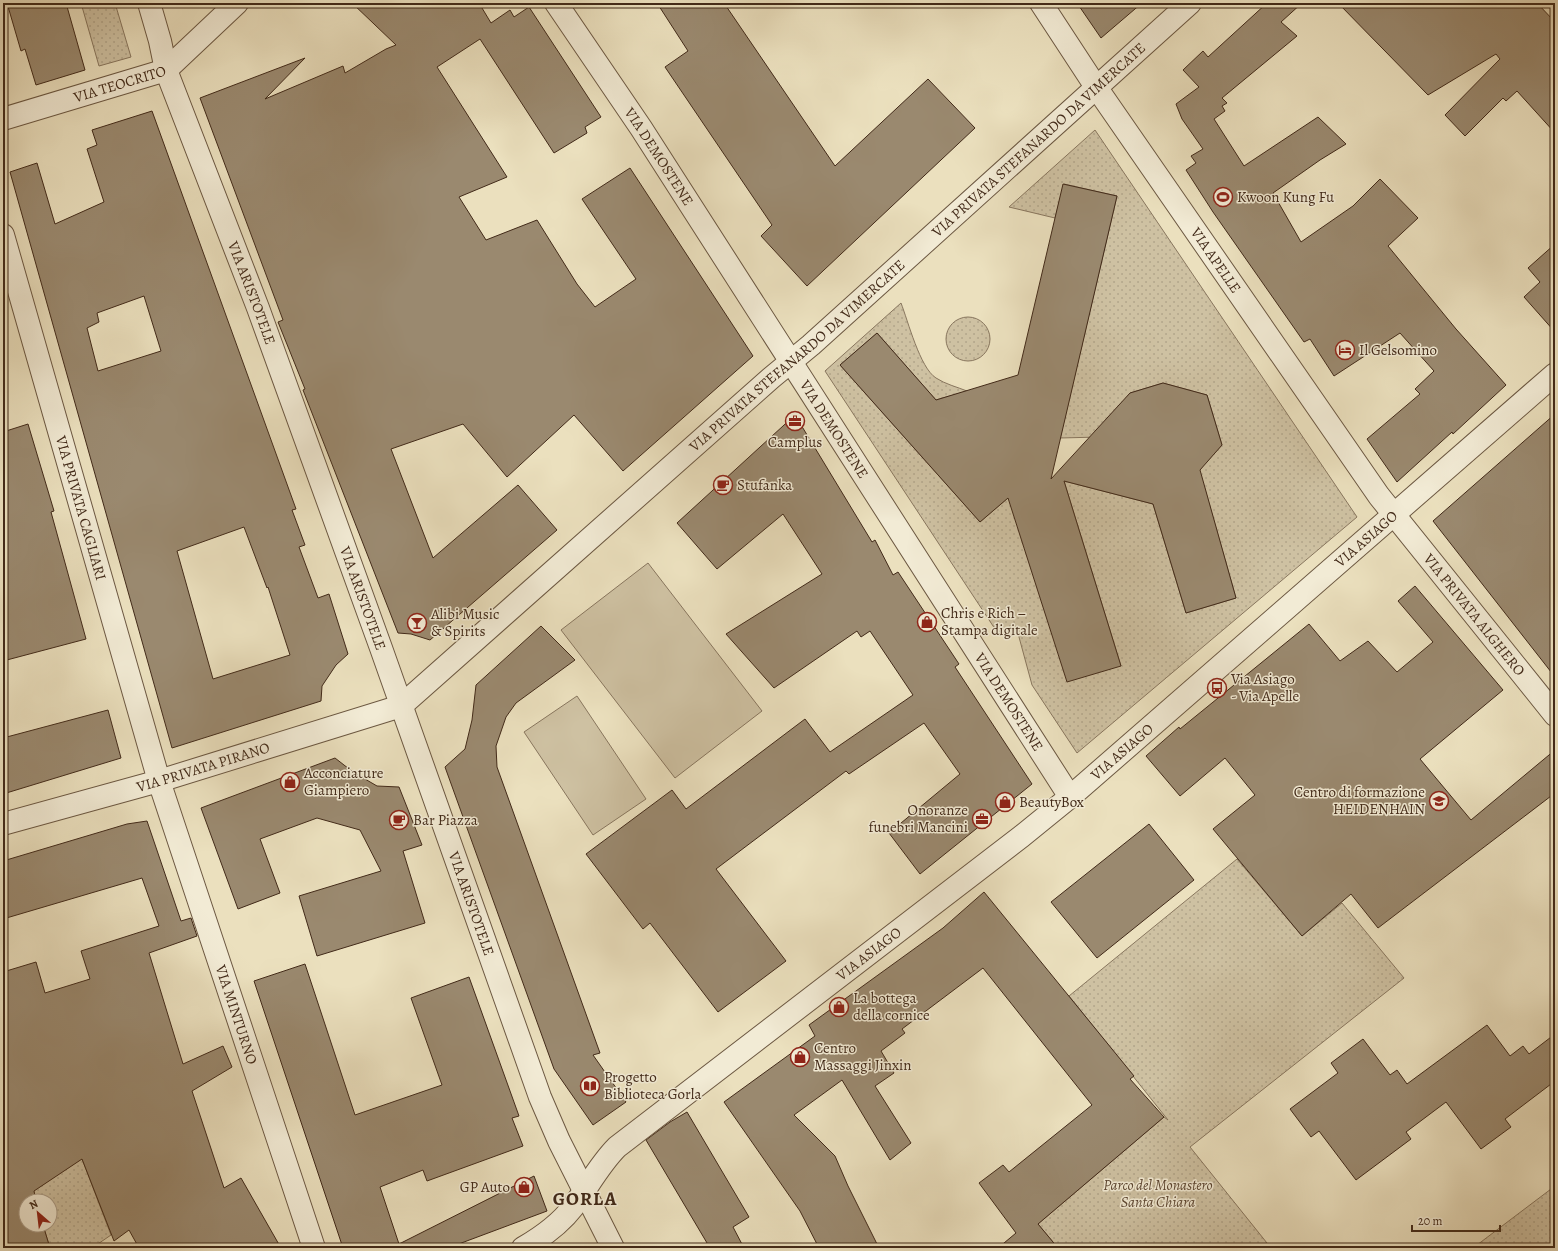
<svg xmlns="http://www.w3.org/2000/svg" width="1558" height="1251" viewBox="0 0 1558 1251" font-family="Alegreya,serif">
<defs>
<pattern id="green-dots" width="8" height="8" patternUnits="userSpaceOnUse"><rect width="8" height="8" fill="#cec1a2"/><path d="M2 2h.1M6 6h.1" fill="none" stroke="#b2a68b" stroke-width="1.8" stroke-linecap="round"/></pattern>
</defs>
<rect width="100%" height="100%" fill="#ebe0be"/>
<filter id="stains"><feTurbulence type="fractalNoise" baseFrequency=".005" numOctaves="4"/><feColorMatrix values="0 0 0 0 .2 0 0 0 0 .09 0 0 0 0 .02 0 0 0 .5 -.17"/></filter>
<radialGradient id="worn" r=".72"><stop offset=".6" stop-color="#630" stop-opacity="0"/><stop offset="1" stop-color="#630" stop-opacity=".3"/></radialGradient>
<!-- green -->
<path fill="url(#green-dots)" stroke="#88765e" d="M81,3H115L131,57L99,66Z
M1095,130L1357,517L1077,753L1032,685L1016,626L997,632L825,371L901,303C908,321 920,368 936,378C945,384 957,387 967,391L936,400L877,333L840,365L980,522L1008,498L1121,666L1064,481L1153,504L1186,613L1236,598L1204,486L1191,479L1222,445L1207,395L1163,383L1130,393L1100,437L1060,438L1117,196L1064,184L1055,218L1009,207Z
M946 339a22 22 0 1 1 44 0a22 22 0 1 1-44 0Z
M1237,859L1302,936L1342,903L1404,978L1190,1147L1271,1248H1058L1038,1224L1164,1117L1168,1120L1069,996Z
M82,1159L111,1235L92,1248H50L43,1225H50V1201H36L30,1180Z
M1555,1186V1248H1473Z"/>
<!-- pitch -->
<path fill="#cec1a2" stroke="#88765e" d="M648,563L762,711L675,778L561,630Z
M577,696L646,799L593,835L524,732Z"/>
<!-- building -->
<path fill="#9a896f" stroke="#422a19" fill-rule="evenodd" d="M7,3H66L85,70L36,85L25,49L21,51Z
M352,3H479L491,23L510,10L514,17L529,7L601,117L585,127L587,133L554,153L480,39L437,67L507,177L459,197L486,240L537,220L577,284L595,307L636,279L582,199L630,168L753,356L623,471L574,415L507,477L463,424L391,449L433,558L518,485L557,530L430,640L411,634L398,633L303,390L305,389L278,322L283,320L200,98L305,58L265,99L343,66L345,73L386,49L396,45Z
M657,3H724L835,166L928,79L975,128L807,286L761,236L772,225L665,67L688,51Z
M1077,3H1142L1101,38Z
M1267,3H1302L1281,22L1297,36L1222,98L1227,103L1222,106L1225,111L1214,119L1244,166L1318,117L1346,144L1320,160L1273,193L1301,242L1353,206L1380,179L1418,218L1388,246L1456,329L1506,385L1453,434L1452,432L1397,482L1367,439L1420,394L1415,389L1434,371L1400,333L1334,376L1310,339L1304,342L1213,212L1186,170L1196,163L1191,156L1203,149L1182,119L1176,104L1199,87L1183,70L1203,51L1208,57Z
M1338,3H1537L1555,22V133L1517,91L1506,101L1503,98L1465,136L1445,115L1500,59L1496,54L1428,95Z
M152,111L296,509L292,510L305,545L299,547L318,598L329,594L348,654L336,665L322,686L321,701L172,748L10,172L37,163L55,224L104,202L87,149L97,145L92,130ZM144,296L161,351L98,371L87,328L99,322L97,313ZM244,527L267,588L268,587L290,655L213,679L177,551Z
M1063,184L1117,196L1051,479L1130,393L1163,383L1207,395L1222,445L1200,470L1236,598L1186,613L1153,504L1064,481L1121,666L1067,682L1008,498L980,522L840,365L877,333L936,400L1018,375Z
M1555,244V332L1524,297L1540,282L1528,268Z
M1555,414V677L1433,521Z
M795,415L872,542L875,540L893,575L898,572L959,664L955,667L1032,784L920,874L889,833L960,774L924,723L849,774L846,771L716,869L786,961L718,1012L650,923L643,929L586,854L672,790L686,809L805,719L830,752L913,695L870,631L861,637L857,631L774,688L726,634L822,574L783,514L717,569L677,523Z
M28,424L54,511L51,512L86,639L3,661V432Z
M1415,586L1503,690L1420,759L1471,820L1555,750V793L1378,928L1351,894L1302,936L1213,829L1255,795L1225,758L1180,796L1146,756L1179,727L1180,729L1309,624L1340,661L1368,641L1397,672L1433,642L1398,601Z
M541,626L575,660L516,703L506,717L496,746L497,767L600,1053L593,1055L626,1102L593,1125L554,1069L445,767L465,749L472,720L476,685Z
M108,710L121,758L3,794V738Z
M335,758L353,772L377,786L399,787L422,845L403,851L425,923L317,956L299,896L381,871L360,830L317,818L260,839L280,893L238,909L201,808Z
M147,821L181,921L191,918L197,936L149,953L183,1064L223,1046L232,1067L192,1091L224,1188L241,1178L281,1248H139L129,1230L114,1241L82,1159L34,1191L36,1201H26V1225H43L50,1248H3V972L36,962L45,993L90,979L81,951L159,926L142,878L3,919V861L127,824Z
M1149,824L1194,880L1097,958L1051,902Z
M984,892L1134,1076L1130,1079L1164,1117L1038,1224L1058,1248H998L1016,1233L979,1183L1003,1165L1009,1172L1092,1105L983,968L902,1029L905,1033L881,1051L894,1073L875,1086L911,1143L890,1160L842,1080L794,1115L835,1156L848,1186L879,1248H819L800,1211L724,1102L815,1036L809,1025L943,928Z
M305,964L355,1115L442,1085L411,998L469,977L519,1116L512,1118L523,1146L427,1181L423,1170L380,1187L399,1244L534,1176L547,1211L448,1248H343L254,981Z
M1487,1025L1510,1056L1523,1046L1529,1054L1555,1034V1081L1505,1119L1511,1127L1481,1149L1446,1102L1406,1132L1411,1139L1356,1180L1319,1131L1311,1137L1290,1109L1338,1073L1331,1063L1363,1039L1390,1075L1397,1070L1407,1084Z
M687,1112L749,1217L733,1227L744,1248H710L646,1140L670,1122Z"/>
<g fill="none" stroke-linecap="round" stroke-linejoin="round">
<defs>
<g id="street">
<path id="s1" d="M149,3L160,41L166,70L258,308L381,648L540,1097L559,1141L613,1248"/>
<path id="s2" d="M556,3L641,128L1070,797"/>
<path id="s3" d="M1041,3L1096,87L1379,496L1555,715"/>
<path id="s4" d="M3,119L166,70L237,3"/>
<path id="s5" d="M3,235L159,781L314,1248"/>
<path id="s6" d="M3,824L159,781L401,706L771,378L811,345L1190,3"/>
<path id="s7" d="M523,1248C542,1237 560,1224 573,1207C588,1187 599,1165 617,1147L1022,836L1070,797L1555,374"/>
</g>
</defs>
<!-- street casing -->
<use href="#street" stroke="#6c5842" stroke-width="24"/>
<!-- street -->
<use href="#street" stroke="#f2ebd5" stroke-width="22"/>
</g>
<!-- icons -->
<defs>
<symbol id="stadium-ring" viewBox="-11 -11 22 22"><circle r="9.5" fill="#f2ebd5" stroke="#8f2418" stroke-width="1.5"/><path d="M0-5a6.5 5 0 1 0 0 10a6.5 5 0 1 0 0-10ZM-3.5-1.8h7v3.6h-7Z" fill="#8f2418"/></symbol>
<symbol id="hotel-ring" viewBox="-11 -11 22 22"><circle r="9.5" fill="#f2ebd5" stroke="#8f2418" stroke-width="1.5"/><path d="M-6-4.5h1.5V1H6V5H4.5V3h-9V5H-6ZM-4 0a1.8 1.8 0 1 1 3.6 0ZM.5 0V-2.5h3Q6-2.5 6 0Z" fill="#8f2418"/></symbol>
<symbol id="office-ring" viewBox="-11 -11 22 22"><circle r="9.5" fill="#f2ebd5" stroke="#8f2418" stroke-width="1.5"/><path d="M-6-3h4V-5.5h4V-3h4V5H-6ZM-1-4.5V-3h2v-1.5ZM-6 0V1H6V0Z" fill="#8f2418"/></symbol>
<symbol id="cafe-ring" viewBox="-11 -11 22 22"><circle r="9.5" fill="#f2ebd5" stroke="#8f2418" stroke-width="1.5"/><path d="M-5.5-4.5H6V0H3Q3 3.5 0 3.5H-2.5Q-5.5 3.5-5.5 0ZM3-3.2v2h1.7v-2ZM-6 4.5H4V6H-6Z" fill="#8f2418"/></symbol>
<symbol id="shop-ring" viewBox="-11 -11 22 22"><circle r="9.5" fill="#f2ebd5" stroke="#8f2418" stroke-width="1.5"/><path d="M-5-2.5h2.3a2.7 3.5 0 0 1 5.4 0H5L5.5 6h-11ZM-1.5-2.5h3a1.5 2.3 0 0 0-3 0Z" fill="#8f2418"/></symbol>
<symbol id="bar-ring" viewBox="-11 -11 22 22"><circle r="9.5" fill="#f2ebd5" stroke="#8f2418" stroke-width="1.5"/><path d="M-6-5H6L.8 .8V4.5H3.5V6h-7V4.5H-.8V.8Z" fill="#8f2418"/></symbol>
<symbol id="bus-ring" viewBox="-11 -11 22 22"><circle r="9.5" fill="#f2ebd5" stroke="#8f2418" stroke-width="1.5"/><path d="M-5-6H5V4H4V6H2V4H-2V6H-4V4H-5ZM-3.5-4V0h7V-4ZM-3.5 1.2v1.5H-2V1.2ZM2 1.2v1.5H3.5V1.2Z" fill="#8f2418"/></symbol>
<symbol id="school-ring" viewBox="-11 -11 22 22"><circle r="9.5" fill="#f2ebd5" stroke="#8f2418" stroke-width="1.5"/><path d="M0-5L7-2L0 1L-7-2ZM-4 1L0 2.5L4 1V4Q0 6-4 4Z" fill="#8f2418"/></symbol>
<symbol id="library-ring" viewBox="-11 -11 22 22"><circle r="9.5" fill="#f2ebd5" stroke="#8f2418" stroke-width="1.5"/><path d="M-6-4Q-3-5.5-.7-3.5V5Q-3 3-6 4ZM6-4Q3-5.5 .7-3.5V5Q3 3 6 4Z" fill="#8f2418"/></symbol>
</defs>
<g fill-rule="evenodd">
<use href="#stadium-ring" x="1212" y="186" width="22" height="22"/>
<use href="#hotel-ring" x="1334" y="339" width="22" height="22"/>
<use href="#office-ring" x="784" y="410" width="22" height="22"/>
<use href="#cafe-ring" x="712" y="474" width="22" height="22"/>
<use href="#shop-ring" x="916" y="611" width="22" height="22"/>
<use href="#bar-ring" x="406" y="612" width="22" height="22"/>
<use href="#bus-ring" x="1206" y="677" width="22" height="22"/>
<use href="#shop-ring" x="279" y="771" width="22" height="22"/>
<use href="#school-ring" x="1428" y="790" width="22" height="22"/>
<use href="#shop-ring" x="994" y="791" width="22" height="22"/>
<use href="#office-ring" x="971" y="808" width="22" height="22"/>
<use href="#cafe-ring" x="388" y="809" width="22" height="22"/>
<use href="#shop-ring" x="828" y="996" width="22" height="22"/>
<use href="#shop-ring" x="789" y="1046" width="22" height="22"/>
<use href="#library-ring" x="579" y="1075" width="22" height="22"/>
<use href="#shop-ring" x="513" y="1176" width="22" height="22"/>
</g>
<g text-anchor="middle" stroke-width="3" stroke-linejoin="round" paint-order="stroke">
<!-- street labels -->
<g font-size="15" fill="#422a19" stroke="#f2ebd5">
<text dy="5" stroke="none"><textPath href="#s4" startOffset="122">VIA TEOCRITO</textPath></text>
<text dy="5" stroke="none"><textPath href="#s6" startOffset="1268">VIA PRIVATA STEFANARDO DA VIMERCATE</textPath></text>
<text dy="5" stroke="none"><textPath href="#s2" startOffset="185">VIA DEMOSTENE</textPath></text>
<text dy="5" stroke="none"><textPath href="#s3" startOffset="311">VIA APELLE</textPath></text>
<text dy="5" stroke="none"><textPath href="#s1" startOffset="308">VIA ARISTOTELE</textPath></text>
<text dy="5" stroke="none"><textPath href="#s6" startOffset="944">VIA PRIVATA STEFANARDO DA VIMERCATE</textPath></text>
<text dy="5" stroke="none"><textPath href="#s2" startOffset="509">VIA DEMOSTENE</textPath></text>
<text dy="5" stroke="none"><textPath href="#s5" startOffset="284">VIA PRIVATA CAGLIARI</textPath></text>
<text dy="5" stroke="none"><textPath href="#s7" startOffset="1105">VIA ASIAGO</textPath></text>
<text dy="5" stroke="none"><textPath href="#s1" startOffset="633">VIA ARISTOTELE</textPath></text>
<text dy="5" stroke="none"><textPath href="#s3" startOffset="750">VIA PRIVATA ALGHERO</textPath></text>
<text dy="5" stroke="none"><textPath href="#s2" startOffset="833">VIA DEMOSTENE</textPath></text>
<text dy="5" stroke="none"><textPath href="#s7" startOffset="781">VIA ASIAGO</textPath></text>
<text dy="5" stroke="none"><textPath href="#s6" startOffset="208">VIA PRIVATA PIRANO</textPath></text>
<text dy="5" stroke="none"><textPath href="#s1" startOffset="957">VIA ARISTOTELE</textPath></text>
<text dy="5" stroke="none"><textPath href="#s7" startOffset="457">VIA ASIAGO</textPath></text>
<text dy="5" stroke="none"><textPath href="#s5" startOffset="814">VIA MINTURNO</textPath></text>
</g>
<!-- poi labels -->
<g font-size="15" fill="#422a19" stroke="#f2ebd5" text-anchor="start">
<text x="1237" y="202">Kwoon Kung Fu</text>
<text x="1359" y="355">Il Gelsomino</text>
<text x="795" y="447" text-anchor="middle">Camplus</text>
<text x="737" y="490">Stufanka</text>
<text x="941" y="618">Chris e Rich –<tspan x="941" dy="17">Stampa digitale</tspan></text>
<text x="431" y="619">Alibi Music<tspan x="431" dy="17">&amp; Spirits</tspan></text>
<text x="1231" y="684">Via Asiago<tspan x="1231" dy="17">- Via Apelle</tspan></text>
<text x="304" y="778">Acconciature<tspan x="304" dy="17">Giampiero</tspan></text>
<text x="1425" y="797" text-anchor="end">Centro di formazione<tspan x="1425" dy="17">HEIDENHAIN</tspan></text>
<text x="1019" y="807">BeautyBox</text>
<text x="968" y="815" text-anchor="end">Onoranze<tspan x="968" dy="17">funebri Mancini</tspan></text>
<text x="413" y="825">Bar Piazza</text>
<text x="853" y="1003">La bottega<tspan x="853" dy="17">della cornice</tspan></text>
<text x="814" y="1053">Centro<tspan x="814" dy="17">Massaggi Jinxin</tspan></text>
<text x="604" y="1082">Progetto<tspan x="604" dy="17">Biblioteca Gorla</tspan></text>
<text x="510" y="1192" text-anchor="end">GP Auto</text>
</g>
<!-- park labels -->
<g font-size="15" font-style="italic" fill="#5e4834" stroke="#f2ebd5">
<text x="1158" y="1190">Parco del Monastero<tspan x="1158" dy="17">Santa Chiara</tspan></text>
</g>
<!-- district labels -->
<g font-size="19" font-weight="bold" letter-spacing="1" fill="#422a19" stroke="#f2ebd5">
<text x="585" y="1205">GORLA</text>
</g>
</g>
<!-- margin -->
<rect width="1558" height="1251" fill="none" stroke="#ebe0be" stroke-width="16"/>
<rect x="4" y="4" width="1550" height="1243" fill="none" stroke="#422a19" stroke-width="2"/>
<rect x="8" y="8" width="1542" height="1235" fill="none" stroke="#422a19"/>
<!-- north arrow -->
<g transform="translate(38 1213) rotate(332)"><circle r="19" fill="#f2ebd5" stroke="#ac9e8a"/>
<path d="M0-3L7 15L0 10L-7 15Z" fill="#8f2418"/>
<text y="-6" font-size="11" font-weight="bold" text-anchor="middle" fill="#422a19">N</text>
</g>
<!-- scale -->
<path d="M1412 1225v6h88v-6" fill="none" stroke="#422a19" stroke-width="2"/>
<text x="1418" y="1225" font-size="12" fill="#422a19" stroke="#f2ebd5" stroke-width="3" paint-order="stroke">20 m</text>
<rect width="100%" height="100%" filter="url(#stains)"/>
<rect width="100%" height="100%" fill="url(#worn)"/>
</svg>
